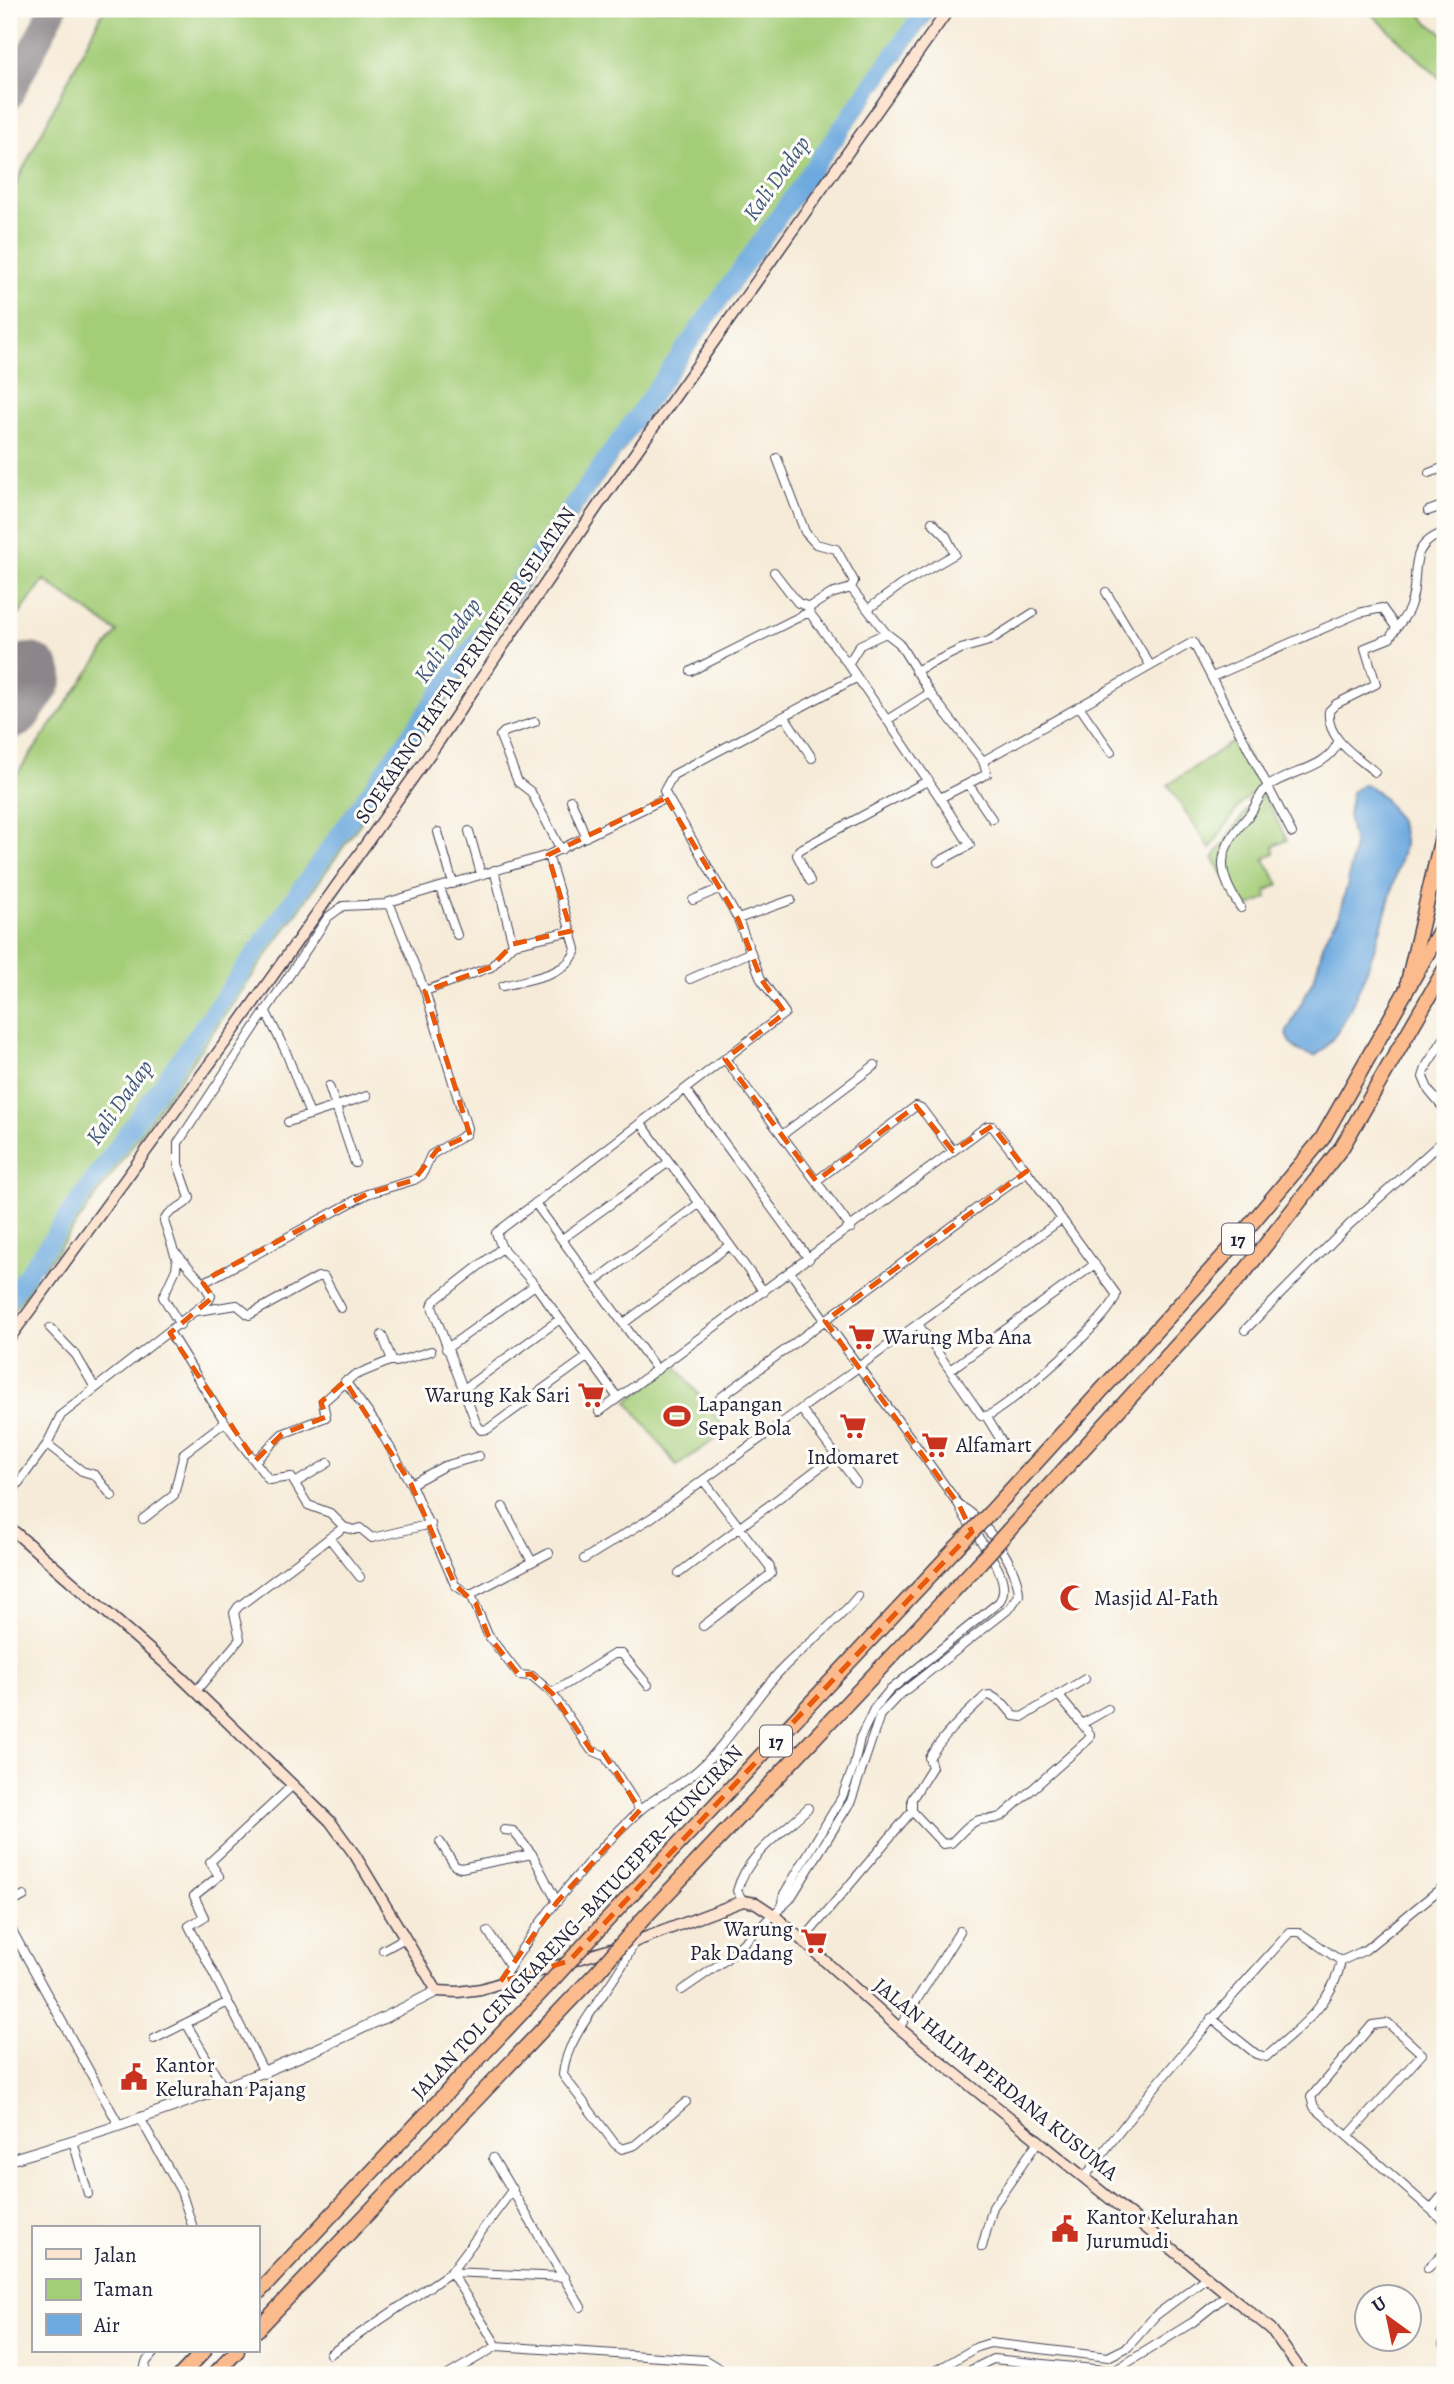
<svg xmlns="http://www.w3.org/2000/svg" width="1454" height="2384" viewBox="0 0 1454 2384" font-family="Alegreya,serif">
<rect width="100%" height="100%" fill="#fdfcf7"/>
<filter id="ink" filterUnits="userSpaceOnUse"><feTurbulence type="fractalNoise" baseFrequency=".0143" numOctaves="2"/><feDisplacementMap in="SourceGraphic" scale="14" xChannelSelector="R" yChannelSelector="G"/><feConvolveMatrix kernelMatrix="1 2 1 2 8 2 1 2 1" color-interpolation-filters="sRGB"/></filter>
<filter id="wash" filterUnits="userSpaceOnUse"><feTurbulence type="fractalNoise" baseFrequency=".00686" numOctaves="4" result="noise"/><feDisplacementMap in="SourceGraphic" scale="28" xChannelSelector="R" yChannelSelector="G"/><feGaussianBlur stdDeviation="1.57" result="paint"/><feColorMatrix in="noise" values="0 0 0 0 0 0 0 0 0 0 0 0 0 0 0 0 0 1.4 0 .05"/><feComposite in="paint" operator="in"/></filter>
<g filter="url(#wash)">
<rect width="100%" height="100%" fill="#f6ebd8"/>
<!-- green -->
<path fill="#a4cd78" stroke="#63785a" stroke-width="2" d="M104,9H937C640,421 351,840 55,1254L42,1270L37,1268L32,1274L34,1282L9,1317V785L117,632L44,580L9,629V197Z
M1366,9H1417L1427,22L1445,35V83Z
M1238,738L1263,786L1242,802L1210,849L1168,785Z
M1264,794L1287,840L1274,846V853L1264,859L1279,884L1266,891L1267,898L1245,908L1213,858L1249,807Z
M676,1366L727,1431L677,1466L627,1401Z"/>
<!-- water -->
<path fill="#6eaadf" stroke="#48668d" stroke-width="2" d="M1364,784C1382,790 1402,820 1404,839C1405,848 1400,861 1397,870C1386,915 1354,1031 1315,1056C1301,1053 1290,1048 1286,1034L1315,976L1325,938L1338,918L1348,883L1354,845L1348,815L1352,792Z"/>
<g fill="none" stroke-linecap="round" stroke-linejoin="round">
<!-- river -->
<path stroke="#6eaadf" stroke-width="18" d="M9,1299L926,9"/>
<!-- taxiway -->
<path stroke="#8c868a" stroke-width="28" d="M9,96L53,9"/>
<!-- runway -->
<path stroke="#8c868a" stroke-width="68" d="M9,706L29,677"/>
</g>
</g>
<g filter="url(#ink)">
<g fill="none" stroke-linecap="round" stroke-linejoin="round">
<defs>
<path id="minor" d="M777,458L805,532L816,544L836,549L854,581L851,588
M1429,473L1445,467
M1428,511L1445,505
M774,572L798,603L810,607
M1106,592L1150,665
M868,609L901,585L955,554L946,536L932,522
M886,633L860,645L848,664L887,720L930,693
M848,664L809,612L810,607L831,594L851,588L886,633L899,643L930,693L983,761L987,774L940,798L887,720
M691,671L809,612
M915,671L961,649L989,641L1033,613
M1212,677L1359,613L1382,608L1395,626
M1079,706L1111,752
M785,717L812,758
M535,722L504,732L500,736L518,782L531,792L561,850
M983,761L1193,642L1292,833
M1375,772C1356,756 1326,739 1329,711L1336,704L1376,684L1365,648L1390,638C1396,626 1406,619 1410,606C1422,575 1403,547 1445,532
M969,785L992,819
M571,800L586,837
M469,831L481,874
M438,832L453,884
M938,862L970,845L940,798
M810,881L797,855L799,850L929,780
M440,888L457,935
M693,900L721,888
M1241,908C1212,867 1220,848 1250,814C1256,806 1260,793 1267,787C1288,771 1328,769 1338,742
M738,919L791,900
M513,944L571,931
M690,979L751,952
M503,986C527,979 569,976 576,949L548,855
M425,991L491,967L513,944L494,870
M265,1010L286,1052L310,1115
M1445,1037L1427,1065L1423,1077L1429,1091L1445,1110
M725,1059L851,1228
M329,1086L355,1163
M685,1089L809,1259
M288,1122L367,1096
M641,1123L764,1292
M782,1135L875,1065
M816,1181L916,1106L921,1108L953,1151
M535,1203L657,1370
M562,1239L669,1162
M502,1248L434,1301L432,1307L476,1423L481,1430L488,1429L587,1357
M594,1282L700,1203
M203,1283L367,1194L414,1180L422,1175L431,1155L466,1134L467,1128L425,991L389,902L548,855L666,798
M197,1311L237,1305L249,1315L318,1277H324L341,1308
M624,1323L730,1245
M180,1325L163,1297L176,1269L177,1261L164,1221C169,1208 183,1209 190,1198L178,1164V1143L328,917L343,906L389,904
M50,1328L76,1355L95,1388
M1245,1330L1349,1225L1445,1139
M170,1333L225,1422L269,1480L291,1477L308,1505L330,1513L344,1527L354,1530L360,1528L372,1538L431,1524
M382,1335L392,1360L396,1362L431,1351
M446,1349L535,1285
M950,1370L1095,1264
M345,1381L377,1425L411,1484L455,1585L472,1597L488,1635L519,1675L532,1676L552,1693L591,1750L605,1756L640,1810
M461,1391L560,1319
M618,1398L535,1285L502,1248L496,1233L785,1013L761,979L738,919L664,791L673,775L856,678
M720,1398L1027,1171L1116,1294C1117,1313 1006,1410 986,1416L981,1415L918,1324
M801,1409L856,1482
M599,1412L987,1126H992L1027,1171
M986,1416L1002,1442
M47,1444L82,1471L95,1475L112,1496
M255,1461L282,1434L326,1417L323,1402L353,1376L392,1360
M295,1483L328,1463
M411,1484L444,1466L479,1456
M9,1496L47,1444L61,1415L209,1300L211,1296L203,1283L177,1254
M503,1507L532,1562
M143,1519L174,1495L184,1453L225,1422
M329,1538L360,1577
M584,1559L651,1518L1062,1219
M679,1573L836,1455
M469,1595L549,1553
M703,1626L771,1574L770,1567L703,1480
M196,1691L240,1639L234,1613L238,1607L344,1527
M552,1693L614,1654H622L648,1685
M1058,1695L1082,1724L1108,1709
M912,1811L943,1844L951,1843C959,1836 968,1823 979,1820C988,1818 992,1821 1002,1816L1089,1739L1090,1734L1082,1724
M504,1830L513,1831L532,1854
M440,1842L455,1866L461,1868L532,1854L557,1902
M743,1901L737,1891C747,1854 782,1833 808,1808
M783,1903L784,1894L842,1797L854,1766L860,1738L874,1709L889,1691L999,1602C1018,1576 968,1532 959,1505L791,1273
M9,1904L24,1896
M9,1925L119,2125
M488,1931L510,1966
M803,1940L912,1811V1799L932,1767L929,1758C944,1734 964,1716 985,1696L990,1695L1004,1704L1014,1716L1022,1717L1085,1679
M634,1942C618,1984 564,2035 563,2075L615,2144L622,2149L635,2145L686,2102
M383,1950L405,1938
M500,1982C538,1922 586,1860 638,1812C656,1795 681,1786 699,1769C731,1740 751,1701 781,1670C806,1644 835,1625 858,1596
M682,1990L724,1961L790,1899L851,1801L880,1715L898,1696L1010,1608L1019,1595C1018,1566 985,1519 959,1505
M1211,2018L1256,2054L1266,2057C1298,2029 1333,2004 1341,1961
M186,2023L224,2088
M899,2028L960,1931
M154,2039L226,2003
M265,2074L189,1926L204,1917L194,1896L219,1876L210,1862L293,1785
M140,2118L181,2191L193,2228
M1348,2136L1422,2054L1388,2023L1372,2025L1311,2097L1314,2107L1445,2222
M73,2141L88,2194
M493,2158L581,2307
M1085,2177C1148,2091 1218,2011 1290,1932H1299L1341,1961L1365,1950L1445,1885
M1431,2209L1445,2192
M982,2247L993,2207L1039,2140
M1428,2268L1445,2251
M1443,2344L1445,2346
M497,2346L451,2272L513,2189
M330,2354L451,2272L565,2277
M143,2375L146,2362L155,2351
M448,2375L497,2346L705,2360L730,2375
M929,2375L977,2347L990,2343L1108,2357L1128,2347L1155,2316L1208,2276
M961,2375L993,2359L1114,2371L1193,2322L1229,2293"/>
<path id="tertiary" d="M9,2160C157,2117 300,2063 437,1991"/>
<path id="secondary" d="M9,1339L235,1029L439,741L597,507L949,9
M9,1527L182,1678L330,1821L355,1855L437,1991L458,1992L481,1989L634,1942L743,1901L756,1903L774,1915L899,2028L1271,2329L1304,2375"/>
<path id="motorway" d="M1408,982L1445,824
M990,1513L1230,1249L1322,1139L1445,922
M1009,1530L1246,1270L1342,1147L1445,969
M643,1919L973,1570
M596,1932L955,1549
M257,2294L545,1988
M257,2330L598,1971
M181,2375L204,2351
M214,2375L237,2351"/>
</defs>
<!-- minor casing -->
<use href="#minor" stroke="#424053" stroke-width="10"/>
<!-- tertiary casing -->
<use href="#tertiary" stroke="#424053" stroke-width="12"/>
<!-- secondary casing -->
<use href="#secondary" stroke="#424053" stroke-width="13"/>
<!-- motorway casing -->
<use href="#motorway" stroke="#424053" stroke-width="17"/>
<!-- minor -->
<use href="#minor" stroke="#fff" stroke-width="8"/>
<!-- tertiary -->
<use href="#tertiary" stroke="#fff" stroke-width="10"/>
<!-- secondary -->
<use href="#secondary" stroke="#fde4d1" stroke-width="10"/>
<!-- motorway -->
<use href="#motorway" stroke="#fbbb8d" stroke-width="14"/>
<defs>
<path id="motorway-bridge" d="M955,1549L990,1513
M973,1570L1009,1530
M598,1971L643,1919
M545,1988L596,1932"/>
</defs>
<!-- motorway-bridge casing -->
<use href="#motorway-bridge" stroke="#424053" stroke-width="17" stroke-linecap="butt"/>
<!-- motorway-bridge -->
<use href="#motorway-bridge" stroke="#fbbb8d" stroke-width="14"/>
</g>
</g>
<!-- marked area -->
<path fill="none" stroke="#e8590c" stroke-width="5" stroke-dasharray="14 9" stroke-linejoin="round" d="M666,798L738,919L761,979L785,1013L725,1059L816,1181L916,1106L953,1151L992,1126L1027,1171L825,1321L959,1505L972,1532L569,1961L500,1982L557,1902L640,1810L603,1752L591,1750L552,1693L531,1674L519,1675L488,1635L476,1604L455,1585L411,1484L345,1381L321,1402L326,1417L282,1434L255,1461L170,1333L213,1297L203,1283L214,1275L367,1194L414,1180L437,1150L470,1135L425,991L491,967L513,944L571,931L548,855Z"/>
<!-- icons -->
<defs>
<symbol id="supermarket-bare" viewBox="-9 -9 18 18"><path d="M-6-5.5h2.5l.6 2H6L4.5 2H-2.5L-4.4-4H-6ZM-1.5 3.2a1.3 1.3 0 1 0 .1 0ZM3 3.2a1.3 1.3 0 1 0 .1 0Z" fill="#c8321e" stroke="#fdfcf7" stroke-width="2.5" paint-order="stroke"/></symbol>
<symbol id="stadium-bare" viewBox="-9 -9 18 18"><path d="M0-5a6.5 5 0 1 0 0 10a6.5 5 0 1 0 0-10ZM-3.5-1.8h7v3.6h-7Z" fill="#c8321e" stroke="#fdfcf7" stroke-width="2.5" paint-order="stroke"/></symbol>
<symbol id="mosque-bare" viewBox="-9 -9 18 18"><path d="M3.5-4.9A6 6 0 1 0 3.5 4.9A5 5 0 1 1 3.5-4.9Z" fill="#c8321e" stroke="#fdfcf7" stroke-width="2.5" paint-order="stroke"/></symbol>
<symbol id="civic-bare" viewBox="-9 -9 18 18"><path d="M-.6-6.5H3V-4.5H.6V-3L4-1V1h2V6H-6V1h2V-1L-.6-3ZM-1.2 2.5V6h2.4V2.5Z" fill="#c8321e" stroke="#fdfcf7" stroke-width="2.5" paint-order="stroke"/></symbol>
</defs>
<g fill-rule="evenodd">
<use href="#supermarket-bare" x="843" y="1318" width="38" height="38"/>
<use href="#supermarket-bare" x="572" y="1376" width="38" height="38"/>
<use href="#stadium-bare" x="658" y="1397" width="38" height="38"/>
<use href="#supermarket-bare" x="834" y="1407" width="38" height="38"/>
<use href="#supermarket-bare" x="916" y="1426" width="38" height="38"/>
<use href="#mosque-bare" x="1054" y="1579" width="38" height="38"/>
<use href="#supermarket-bare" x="795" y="1922" width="38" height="38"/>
<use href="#civic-bare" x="115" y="2058" width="38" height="38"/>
<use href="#civic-bare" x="1046" y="2210" width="38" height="38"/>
</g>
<g text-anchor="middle" stroke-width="6" stroke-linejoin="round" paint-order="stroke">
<!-- shield labels -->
<g fill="#fdfcf7" stroke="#646373" stroke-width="2">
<rect x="1222" y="1223.5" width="32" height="31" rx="5"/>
<rect x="760" y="1725.5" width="32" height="31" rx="5"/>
</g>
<g font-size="19" font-weight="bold" fill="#22223b">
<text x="1238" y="1246">17</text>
<text x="776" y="1748">17</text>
</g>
<!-- street labels -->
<g font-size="21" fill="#22223b" stroke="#fdfcf7">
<text transform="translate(465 665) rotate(-56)" y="7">SOEKARNO HATTA PERIMETER SELATAN</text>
<text transform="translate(577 1922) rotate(-47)" y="7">JALAN TOL CENGKARENG–BATUCEPER–KUNCIRAN</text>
<text transform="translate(996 2079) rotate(39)" y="7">JALAN HALIM PERDANA KUSUMA</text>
</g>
<!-- poi labels -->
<g font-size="21" fill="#22223b" stroke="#fdfcf7" text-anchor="start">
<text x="883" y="1344">Warung Mba Ana</text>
<text x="570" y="1402" text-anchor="end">Warung Kak Sari</text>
<text x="698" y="1411">Lapangan<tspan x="698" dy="24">Sepak Bola</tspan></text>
<text x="956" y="1452">Alfamart</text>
<text x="853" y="1464" text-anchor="middle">Indomaret</text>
<text x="1094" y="1605">Masjid Al-Fath</text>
<text x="793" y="1936" text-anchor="end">Warung<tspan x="793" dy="24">Pak Dadang</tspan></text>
<text x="155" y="2072">Kantor<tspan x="155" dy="24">Kelurahan Pajang</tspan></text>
<text x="1086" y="2224">Kantor Kelurahan<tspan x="1086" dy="24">Jurumudi</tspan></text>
</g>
<!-- water labels -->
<g font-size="23" font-style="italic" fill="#40587d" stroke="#fdfcf7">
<text transform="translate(776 178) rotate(-55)" y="8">Kali Dadap</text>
<text transform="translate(447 640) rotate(-55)" y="8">Kali Dadap</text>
<text transform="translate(119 1102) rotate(-55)" y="8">Kali Dadap</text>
</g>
</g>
<!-- margin -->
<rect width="1454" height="2384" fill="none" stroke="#fdfcf7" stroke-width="35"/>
<!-- legend -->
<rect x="32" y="2226" width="228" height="126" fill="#fdfcf7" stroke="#a5a5ac" stroke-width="2"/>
<rect x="46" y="2249" width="35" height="10" fill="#fde4d1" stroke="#a5a5ac" stroke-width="2"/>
<text x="94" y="2262" font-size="21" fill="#22223b">Jalan</text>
<rect x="46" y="2279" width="35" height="21" fill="#a4cd78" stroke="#a5a5ac" stroke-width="2"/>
<text x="94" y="2296" font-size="21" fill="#22223b">Taman</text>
<rect x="46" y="2314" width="35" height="21" fill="#6eaadf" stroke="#a5a5ac" stroke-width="2"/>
<text x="94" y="2332" font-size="21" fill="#22223b">Air</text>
<!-- north arrow -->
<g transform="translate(1388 2318) rotate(327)"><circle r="33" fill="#fdfcf7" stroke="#a5a5ac" stroke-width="2"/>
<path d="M0-5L12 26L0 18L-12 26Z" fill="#c8321e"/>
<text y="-10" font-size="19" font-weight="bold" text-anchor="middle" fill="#22223b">U</text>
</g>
</svg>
